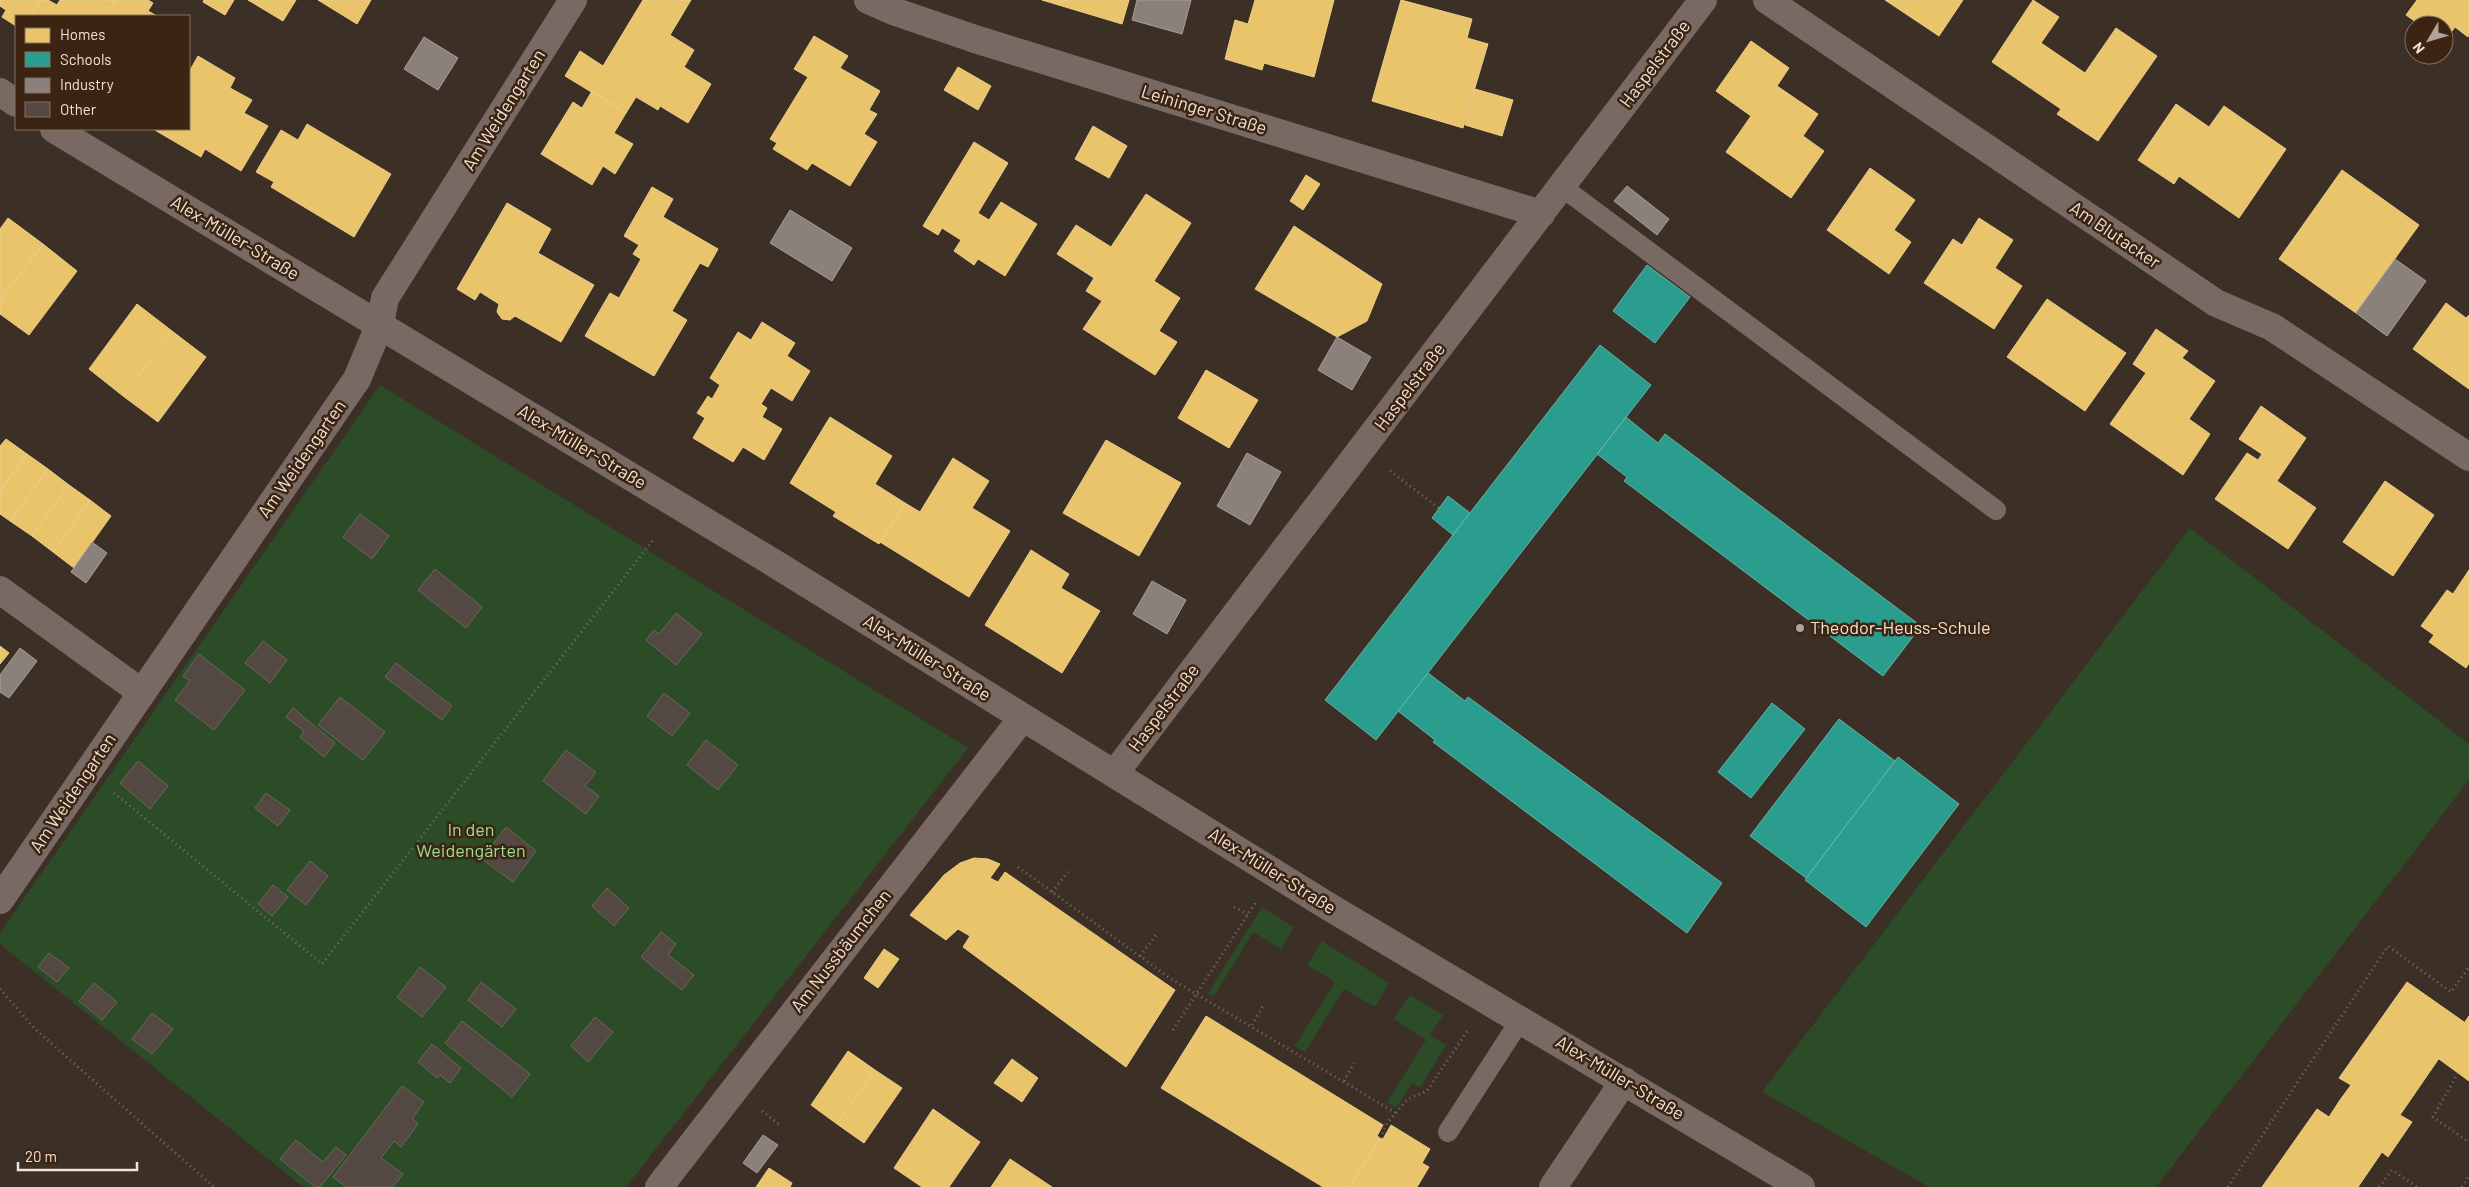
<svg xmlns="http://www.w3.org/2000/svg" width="2469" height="1187" viewBox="0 0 2469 1187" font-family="Barlow,sans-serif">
<rect width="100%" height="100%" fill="#3c2f26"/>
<!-- green -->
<path fill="#2b4c27" d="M380,385L968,748L626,1187H303L0,944V933Z
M2190,528L2469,744V780L2156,1187H1929L1762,1092Z
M1262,907L1294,927L1281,949L1253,932L1214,996L1208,993Z
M1322,941L1389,983L1375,1007L1344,989L1305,1052L1295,1046L1335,982L1307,965Z
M1410,995L1443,1015L1430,1035L1446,1045L1420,1088L1412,1083L1396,1108L1387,1102L1426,1040L1394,1019Z"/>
<!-- homes -->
<path fill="#e9c46a" stroke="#ebcd8a" d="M0,0H41L31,16H16V26L2,17L6,10L0,6Z
M41,0H48L57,5L60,0H116L106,16H31Z
M116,0H148L153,3L148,11L157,16H106Z
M204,0H234L225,15L203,2Z
M248,0H296L283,21Z
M318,0H371L357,24Z
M643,0H691L670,35L694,50L684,67L711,84L688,123L660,106L658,110L636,97L626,113L565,76L580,51L603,66Z
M1042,0H1129L1122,24Z
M1255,0H1334L1314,77L1264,63L1262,70L1225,59L1235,20L1248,24Z
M1401,0L1472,19L1467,38L1488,44L1463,128L1372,101Z
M1885,0H1963L1939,36Z
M2033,0L2059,17L2041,43L2085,73L2116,28L2157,56L2098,141L2057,114L2061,109L1992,62Z
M2417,0H2469V35L2468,37L2455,27L2444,42V25H2420L2406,15Z
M814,36L848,56L840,68L880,91L869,110L877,114L864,134L877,142L850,186L812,163L807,170L773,149L777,143L770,139L808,77L794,69Z
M1751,41L1789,68L1777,86L1818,114L1803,136L1824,151L1791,198L1726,152L1751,116L1716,91Z
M198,56L235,78L230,88L252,100L244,113L268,126L241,171L205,149L201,157L153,129H189V72Z
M958,67L991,86L978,110L944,90Z
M1475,89L1513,100L1502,136L1465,125Z
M592,91L626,113L614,133L633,144L615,174L603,166L592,185L541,154L573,102L582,108Z
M2176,104L2209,127L2224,106L2286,149L2239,218L2179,176L2174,184L2138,160Z
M307,124L391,174L354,237L271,187L274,182L256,172L281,130L298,140Z
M1093,126L1127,146L1109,178L1075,159Z
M974,142L1008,163L978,213L989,220L1001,202L1037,224L1005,276L978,259L974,265L954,251L961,240L942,228L938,235L923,226Z
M1870,168L1915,200L1894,230L1911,242L1889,274L1827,230Z
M2342,170L2419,225L2356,313L2279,259Z
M1306,175L1320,184L1303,210L1290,201Z
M652,187L673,199L663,217L718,249L708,267L700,263L672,311L687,320L654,376L585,336L610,293L619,298L641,259L633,254L639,245L624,236Z
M1146,194L1191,223L1154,281L1180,298L1159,331L1177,342L1155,375L1083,329L1102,301L1086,291L1094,278L1057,254L1076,225L1111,247Z
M507,203L551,229L538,253L594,285L561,342L515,316L510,320L502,319L497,312L499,304L480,292L475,300L457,289Z
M8,218L43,244L0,301V229Z
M1979,218L2013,240L1995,268L2022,286L1994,329L1924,283L1953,239L1962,245Z
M1294,226L1382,284L1367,321L1337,337L1255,289Z
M43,244L77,271L29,335L0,314V301Z
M2047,299L2126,353L2085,411L2007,357Z
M2446,303L2466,318L2469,315V389L2413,349Z
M137,304L172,331L123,396L89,369Z
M762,322L795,343L787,356L810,371L792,401L771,388L761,404L767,408L762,417L782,429L764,460L743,447L733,462L693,438L705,418L697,413L708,396L712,399L720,385L710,378L738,332L751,340Z
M2156,329L2188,351L2182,358L2215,381L2189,419L2210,434L2183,475L2110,424L2146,373L2133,364Z
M172,331L206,357L158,422L123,396Z
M1206,370L1258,400L1229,448L1178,418Z
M2261,406L2306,438L2277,481L2316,508L2288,549L2215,499L2247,453L2258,460L2262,454L2239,439Z
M830,417L892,456L875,484L905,503L879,544L833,516L836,512L790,483Z
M6,439L27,454L0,491V446Z
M1106,440L1181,483L1139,556L1063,513Z
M27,454L48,469L10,521L0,514V491Z
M953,458L989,481L972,508L1010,531L969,597L880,542L905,503L920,512Z
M48,469L69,485L32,536L10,521Z
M2385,481L2434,515L2393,576L2343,542Z
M69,485L90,500L53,552L32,536Z
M90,500L111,516L74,568L53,552Z
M1031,550L1069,574L1061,588L1100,611L1062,673L985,625Z
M2469,570V663L2466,668L2429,642L2434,635L2421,626L2447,590L2453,594Z
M0,646L9,653L0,664Z
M974,858L988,859L1000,864L990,878L998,882L1005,872L1175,990L1126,1067L963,947L970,936L958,929L946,940L910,915L944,875L960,863Z
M884,949L899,959L878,988L864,978Z
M2407,982L2464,1022L2400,1115L2412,1122L2399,1141L2388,1157L2382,1152L2358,1187H2262L2317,1109L2329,1117L2340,1100L2351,1085L2339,1078Z
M1206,1016L1383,1125L1377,1136L1380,1138L1350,1187H1323L1161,1088Z
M2469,1016V1081L2439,1059Z
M848,1051L875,1070L837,1124L811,1105Z
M1012,1059L1038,1078L1022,1102L994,1083Z
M875,1070L902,1088L864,1143L837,1124Z
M933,1109L980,1142L949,1187H922L894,1168Z
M1391,1125L1430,1149L1422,1163L1429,1167L1417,1187H1350L1380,1138L1383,1139Z
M1010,1159L1052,1187H991Z
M769,1168L792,1183L790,1187H756Z"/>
<!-- schools -->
<path fill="#2a9d8f" stroke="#66b2a4" d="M1647,265L1690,297L1655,343L1613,311Z
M1600,345L1651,385L1376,740L1325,700Z
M1626,417L1658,443L1665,434L1921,626L1883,676L1624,481L1627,477L1597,454Z
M1448,496L1470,513L1453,535L1432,518Z
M1428,673L1465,701L1468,697L1722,883L1687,933L1433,742L1435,740L1398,711Z
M1772,703L1805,729L1751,798L1718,772Z
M1839,719L1895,761L1806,878L1750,836Z
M1898,757L1959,804L1866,927L1805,880Z"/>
<!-- industry -->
<path fill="#8a817c" stroke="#a99e97" d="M1137,0H1191L1182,34L1132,20Z
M424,37L458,58L438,90L404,69Z
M1627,186L1669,219L1657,235L1614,201Z
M790,210L852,248L832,281L770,243Z
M2395,259L2426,281L2387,336L2356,313Z
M1337,337L1371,357L1352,390L1318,370Z
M1247,453L1281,472L1250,525L1217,506Z
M92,542L107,553L86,583L71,572Z
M1152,581L1186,600L1167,634L1133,614Z
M20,648L37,661L9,698L0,692V675Z
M763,1135L778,1145L757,1173L743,1163Z"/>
<!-- building -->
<path fill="#544942" stroke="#70645c" d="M360,514L389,536L372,559L343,537Z
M435,569L482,607L466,628L418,590Z
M676,613L702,634L676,665L646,640L654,630L659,634Z
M263,641L287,660L270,683L245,663Z
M199,654L245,690L214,730L175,700L190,681L183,676Z
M396,663L452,706L442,720L385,677Z
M664,693L690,713L672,736L647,716Z
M340,697L385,732L363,760L318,725Z
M293,708L335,743L324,757L300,737L304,731L286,717Z
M706,740L738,765L718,790L687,765Z
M566,750L596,772L585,786L599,796L586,814L543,781Z
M138,761L168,786L150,809L120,783Z
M266,793L290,810L278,826L255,808Z
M506,827L536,851L513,882L482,859Z
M310,861L328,876L306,905L287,890Z
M273,885L288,897L272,916L258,904Z
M607,888L629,908L614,926L592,906Z
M661,932L676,944L668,955L694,975L682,990L641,957Z
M49,953L69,968L57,982L38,967Z
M420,967L446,987L422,1017L397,997Z
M481,982L516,1009L502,1027L468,1000Z
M94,983L117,1002L102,1020L79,1001Z
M152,1013L173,1029L152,1054L132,1039Z
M595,1017L613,1032L588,1062L571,1046Z
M462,1021L530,1074L512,1097L445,1043Z
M432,1044L461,1068L450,1083L440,1075L437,1078L418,1062Z
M402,1086L424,1102L412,1119L418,1124L401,1147L394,1141L381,1158L403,1174L393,1187H346L333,1177Z
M296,1140L323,1162L336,1147L346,1155L320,1187H315L280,1159Z"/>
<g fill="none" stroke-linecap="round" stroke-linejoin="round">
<!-- path -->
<path stroke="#7a6c67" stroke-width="3" stroke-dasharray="1 4" stroke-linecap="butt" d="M1390,471L1439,508
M114,793L322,964L654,539
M1018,867L1171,979L1396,1113
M1052,892L1068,872
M1234,907L1248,914
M1140,956L1156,935
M0,989L35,1029L214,1187
M1252,1025L1263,1006
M1173,1030L1256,902
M2458,1073L2433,1117L2469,1142
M1344,1081L1354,1063
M762,1111L780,1125
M1380,1138L1387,1123L1408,1099L1427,1091L1468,1030
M2228,1187L2388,946L2451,992L2469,967
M2379,1187L2392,1170L2417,1187
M2462,1187L2469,1176"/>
<!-- service -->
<path stroke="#796963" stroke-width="20" d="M1562,187L1996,510
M1448,1132L1521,1019"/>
<!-- minor -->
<path stroke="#796963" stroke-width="28" d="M868,0L893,11L975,39L1541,214
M1767,0L2216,303L2272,327L2469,457
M0,92L16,103
M54,129L769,560L1326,905L1801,1187
M0,590L141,692
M1115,773L1703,0
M0,900L357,379L380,324L385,298L573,0
M659,1187L1023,717
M1553,1187L1624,1081"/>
</g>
<!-- markers -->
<circle fill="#b2a398" stroke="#3b2412" stroke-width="2" cx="1800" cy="628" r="5"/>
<g text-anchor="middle" stroke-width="5" stroke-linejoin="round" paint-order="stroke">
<!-- street labels -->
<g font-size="18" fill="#f1e2d6" stroke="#3b2412">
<text transform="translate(1655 64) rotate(-53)" y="6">Haspelstraße</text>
<text transform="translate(504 110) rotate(-58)" y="6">Am Weidengarten</text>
<text transform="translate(1204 110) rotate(17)" y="6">Leininger Straße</text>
<text transform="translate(2115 235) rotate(34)" y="6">Am Blutacker</text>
<text transform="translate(235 238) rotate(31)" y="6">Alex-Müller-Straße</text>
<text transform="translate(1410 387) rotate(-53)" y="6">Haspelstraße</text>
<text transform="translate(582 447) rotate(31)" y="6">Alex-Müller-Straße</text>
<text transform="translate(302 459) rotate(-55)" y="6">Am Weidengarten</text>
<text transform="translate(927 658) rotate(32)" y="6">Alex-Müller-Straße</text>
<text transform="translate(1164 708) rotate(-53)" y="6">Haspelstraße</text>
<text transform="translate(73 793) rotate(-56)" y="6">Am Weidengarten</text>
<text transform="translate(1272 871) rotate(32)" y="6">Alex-Müller-Straße</text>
<text transform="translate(841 951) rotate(-52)" y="6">Am Nussbäumchen</text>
<text transform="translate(1620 1078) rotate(31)" y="6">Alex-Müller-Straße</text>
</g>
<!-- poi labels -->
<g font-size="18" fill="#f1e2d6" stroke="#3b2412" text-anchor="start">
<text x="1810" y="634">Theodor-Heuss-Schule</text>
</g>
<!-- park labels -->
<g font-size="18" fill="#99e095" stroke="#3b2412">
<text x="471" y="836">In den<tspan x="471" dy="21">Weidengärten</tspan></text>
</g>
</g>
<!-- legend -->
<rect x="15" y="15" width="175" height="115" fill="#3b2412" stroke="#847060"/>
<rect x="25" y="28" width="25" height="15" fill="#e9c46a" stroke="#847060"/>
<text x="60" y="40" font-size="15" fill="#f1e2d6">Homes</text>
<rect x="25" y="52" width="25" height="15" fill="#2a9d8f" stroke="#847060"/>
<text x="60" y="65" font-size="15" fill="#f1e2d6">Schools</text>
<rect x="25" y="78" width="25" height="15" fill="#8a817c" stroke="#847060"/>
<text x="60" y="90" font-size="15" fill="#f1e2d6">Industry</text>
<rect x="25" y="102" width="25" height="15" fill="#544942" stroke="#847060"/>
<text x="60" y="115" font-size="15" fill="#f1e2d6">Other</text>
<!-- north arrow -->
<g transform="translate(2429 40) rotate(232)"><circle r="24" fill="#3b2412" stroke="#847060"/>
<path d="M0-4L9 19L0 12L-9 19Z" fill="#b2a398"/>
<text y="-8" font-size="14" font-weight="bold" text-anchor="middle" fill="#f1e2d6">N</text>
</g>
<!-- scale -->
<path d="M18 1162v8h119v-8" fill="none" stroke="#f1e2d6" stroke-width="2.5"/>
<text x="25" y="1162" font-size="15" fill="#f1e2d6" stroke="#3b2412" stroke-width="4" paint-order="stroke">20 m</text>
</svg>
